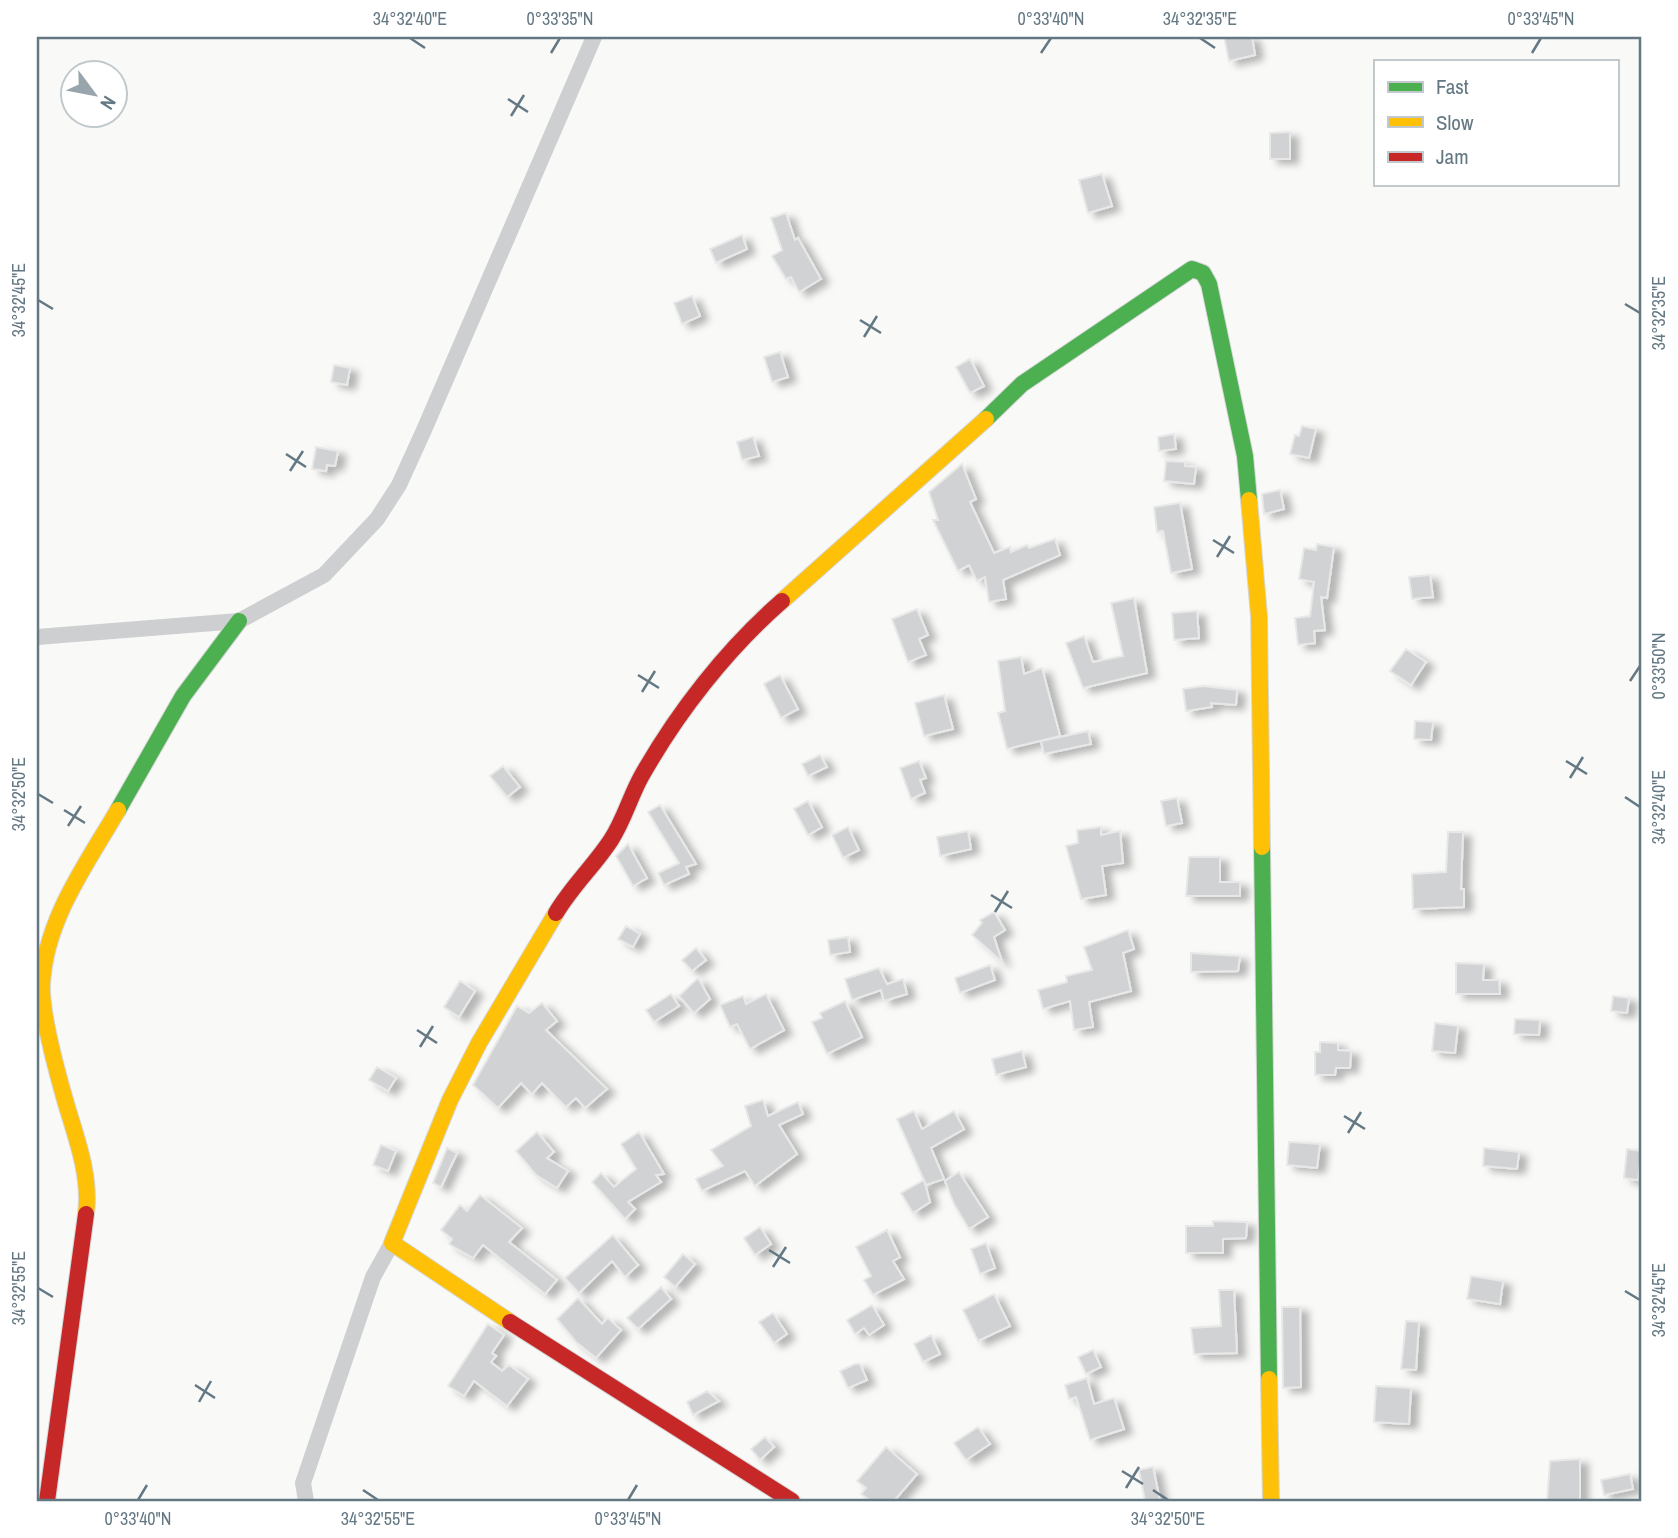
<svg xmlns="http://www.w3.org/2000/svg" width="1678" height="1538" viewBox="0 0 1678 1538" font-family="'Archivo Narrow',sans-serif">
<defs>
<filter id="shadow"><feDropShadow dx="8" dy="4.5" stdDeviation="3.5" flood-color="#0004"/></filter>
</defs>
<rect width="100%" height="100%" fill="#f9f9f8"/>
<!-- building -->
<path fill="#d0d2d3" stroke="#e8e8e8" stroke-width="2" filter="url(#shadow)" d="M1224,37H1252L1255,55L1229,61Z
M1290,132V159H1270V133Z
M1102,174L1112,206L1088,213L1079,180Z
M786,213L795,240L798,238L821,279L799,292L791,277L786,279L772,256L782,250L771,218Z
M742,235L747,249L716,263L710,249Z
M692,296L700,316L682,324L674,303Z
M780,352L788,377L772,382L764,357Z
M970,359L984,386L970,393L956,367Z
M334,365L350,368L347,385L331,382Z
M1302,426L1316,429L1309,458L1290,454L1295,435L1299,436Z
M1174,434L1176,449L1159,451L1158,437Z
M753,437L759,456L742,460L737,442Z
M316,447L338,451L335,466L327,465L326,471L312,469Z
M1166,461L1185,462V466L1196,467L1194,484L1164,481Z
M962,464L976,499L970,502L994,553L1010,547L1011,552L1027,545L1029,548L1055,539L1060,555L1003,580L1006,599L989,602L985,577L977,581L969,565L958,571L933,520H938L929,492Z
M1280,490L1284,509L1264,514L1262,494Z
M1180,503L1192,569L1171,573L1163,531L1157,532L1154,507Z
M1317,544L1334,547L1327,598L1321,597L1325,630L1314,631L1315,643L1298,645L1295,618L1310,616L1314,582L1299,579L1304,548L1316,550Z
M1430,575L1433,597L1412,599L1409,577Z
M1134,598L1147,673L1083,688L1066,643L1084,636L1093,662L1123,656L1111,603Z
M917,609L928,635L919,639L926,655L908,662L892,619Z
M1197,611L1199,638L1174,640L1172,613Z
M1406,649L1426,662L1411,685L1390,671Z
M1021,657L1024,674L1042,668L1060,736L1007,749L998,713L1005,711L998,661Z
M780,675L798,709L781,718L764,684Z
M1203,686L1237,690L1236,705L1211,703L1212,707L1186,711L1183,689Z
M944,695L953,729L924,736L915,703Z
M1415,721L1433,722L1431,740L1414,739Z
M1088,731L1091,744L1044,754L1041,741Z
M820,755L827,767L808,776L802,764Z
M919,761L926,778L920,780L925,793L911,799L900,768Z
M503,766L520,787L507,797L490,776Z
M1177,798L1182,823L1166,826L1161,801Z
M808,801L822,827L808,835L794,809Z
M660,805L696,864L686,867L689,874L664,885L658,873L679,863L648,812Z
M848,827L859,850L843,858L832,835Z
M1101,827V835L1120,831L1123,863L1102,866L1106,895L1081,899L1066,846L1078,843L1077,830Z
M968,831L971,849L940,856L937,837Z
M1448,832H1463L1461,889H1464V907L1413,909L1412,874L1446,872Z
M628,844L647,878L633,886L616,856Z
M1189,857H1220V882H1240V896H1186Z
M994,912L1005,930L994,937L1002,962L972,935L982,923L980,920Z
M626,926L640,934L633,947L618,939Z
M1128,930L1134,949L1123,953L1131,991L1089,1002L1093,1027L1074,1030L1070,1001L1043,1009L1038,990L1067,982L1066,976L1092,970L1084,947Z
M848,937L850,952L830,955L828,940Z
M696,948L706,960L692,971L682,960Z
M1191,953L1240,956L1238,971L1191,972Z
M1456,963L1484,964L1483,980H1499L1500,994H1456Z
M990,965L995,980L960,993L955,978Z
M879,968L887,984L903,979L907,994L884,1001L881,990L852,1000L845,979Z
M698,978L710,999L694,1013L679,996Z
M460,981L475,991L459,1017L444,1007Z
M671,994L679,1006L654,1022L646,1010Z
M766,994L784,1030L750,1049L737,1024L730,1027L720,1005L743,996L746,1004Z
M1613,996L1629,998L1627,1013L1611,1011Z
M845,1001L862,1037L827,1054L812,1022L822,1018L820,1013Z
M542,1003L557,1021L546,1030L607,1089L585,1108L576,1098L566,1107L542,1083L532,1094L521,1083L498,1108L473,1085L517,1006L529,1013Z
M1515,1019L1540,1020L1539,1035L1514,1034Z
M1435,1023L1458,1026L1455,1053L1432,1051Z
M1320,1042L1338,1043V1050L1351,1051L1350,1068H1336L1335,1075H1315V1052H1320Z
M1022,1051L1026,1067L996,1075L992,1059Z
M377,1067L396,1078L388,1091L369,1080Z
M763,1100L768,1116L798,1102L803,1114L779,1125L797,1154L755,1186L745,1171L702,1191L696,1179L723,1166L711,1150L751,1126L745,1106Z
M914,1111L922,1129L954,1111L964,1129L931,1148L944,1179L926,1185L897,1119Z
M537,1132L554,1152L547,1158L568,1171L557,1188L536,1175L516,1151Z
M639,1132L664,1174L656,1175L661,1182L628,1202L635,1209L625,1219L592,1182L601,1173L614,1187L636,1169L621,1144Z
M1289,1142L1320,1144L1317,1168L1287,1165Z
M381,1145L396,1151L388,1171L373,1165Z
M447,1148L457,1153L441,1187L433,1183Z
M1484,1148L1519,1152L1517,1169L1483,1166Z
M1627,1149L1641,1151L1638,1180L1624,1178Z
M959,1172L988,1217L969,1229L954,1204L945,1181Z
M924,1180L930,1202L913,1213L901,1193Z
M480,1195L522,1228L509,1242L557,1280L545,1294L483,1245L473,1258L449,1244L452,1239L441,1230L460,1205L467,1211Z
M1213,1221L1247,1222L1246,1238L1223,1239V1253H1186V1226H1213Z
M760,1227L771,1244L755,1255L744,1238Z
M887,1230L900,1257L893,1261L904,1279L873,1295L864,1280L871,1276L856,1247Z
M613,1235L638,1265L625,1277L612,1261L579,1293L565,1278Z
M986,1243L995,1268L980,1274L971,1249Z
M683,1254L695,1264L675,1287L664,1277Z
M1471,1276L1503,1281L1500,1304L1467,1299Z
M661,1287L671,1299L638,1329L627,1318Z
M1219,1290H1234L1237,1353L1194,1354L1191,1328L1221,1326Z
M994,1294L1010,1326L978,1341L963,1310Z
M578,1298L602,1324L608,1318L621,1330L596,1358L576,1342L557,1319Z
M872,1305L884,1325L869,1335L864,1328L855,1334L847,1320Z
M1282,1307H1300L1301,1387L1283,1388Z
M773,1313L787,1334L774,1343L759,1322Z
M1406,1321L1419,1322L1416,1370L1401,1369Z
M488,1324L504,1335L492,1353L496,1356L491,1362L502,1371L509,1365L528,1379L507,1406L474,1381L464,1396L448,1386Z
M931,1335L940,1354L923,1362L914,1344Z
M1093,1350L1101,1367L1086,1374L1078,1357Z
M855,1364H860L867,1380L848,1388L840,1371Z
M1087,1378L1094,1404L1114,1398L1124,1429L1090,1440L1076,1397L1069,1399L1065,1385Z
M1376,1386L1411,1388L1409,1424L1374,1422Z
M707,1391L719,1401L693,1415L687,1402Z
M978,1427L990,1444L966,1460L954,1443Z
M765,1437L774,1447L760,1460L751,1449Z
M886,1447L917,1474L894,1501H871L861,1494L866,1488L857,1481Z
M1580,1459V1501H1547L1550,1461Z
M1153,1467L1160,1501H1145L1139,1470Z
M1630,1474L1633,1489L1604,1495L1601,1480Z"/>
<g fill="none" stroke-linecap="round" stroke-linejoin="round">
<defs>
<path id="fast" d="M986,419L1022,384L1192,269L1203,273L1209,284L1245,456L1249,500
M118,810L183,696L239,621
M1262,847L1269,1379"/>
<path id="slow" d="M1249,500L1259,616L1262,847
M782,601L986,419
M86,1214C91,1175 76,1138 65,1100C57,1072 41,1012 42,985C45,920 86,865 118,810
M510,1322L392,1243L450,1100L479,1043L556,913
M1269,1379L1271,1501"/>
<path id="jam" d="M556,913C572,886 594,866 611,840C624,820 630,797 641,777C677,713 726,650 782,601
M510,1322L792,1501
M47,1501L86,1214"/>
</defs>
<!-- fast casing -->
<use href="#fast" stroke="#d6d7d7" stroke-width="18"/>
<!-- slow casing -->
<use href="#slow" stroke="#d6d7d7" stroke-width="18"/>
<!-- jam casing -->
<use href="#jam" stroke="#d6d7d7" stroke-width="18"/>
<!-- street -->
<path stroke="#cecfd0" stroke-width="16" d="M37,637L239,621L324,575L377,519L399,485L424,430L594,37
M306,1501L303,1483L373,1277L392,1243"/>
<!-- fast -->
<use href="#fast" stroke="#4caf50" stroke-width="16"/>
<!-- slow -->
<use href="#slow" stroke="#ffc107" stroke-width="16"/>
<!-- jam -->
<use href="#jam" stroke="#c62828" stroke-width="16"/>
</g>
<!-- ticks -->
<path fill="none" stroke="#647883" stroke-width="2.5" d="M410,38L425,48M1200,38L1215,48M551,53L560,38M1041,53L1051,38M1532,53L1541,38M508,99L528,112M511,116L524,95M38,300L53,309M1625,304L1640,313M860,320L881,333M864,337L877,316M286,454L306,467M290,471L303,451M1213,540L1234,553M1217,557L1230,536M638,675L659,688M1630,681L1640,666M642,692L655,671M1566,761L1587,774M1570,778L1583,757M38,794L53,803M1625,797L1640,807M64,810L85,823M68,826L81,806M991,895L1012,908M995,912L1008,891M417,1030L437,1043M420,1047L433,1026M1344,1116L1365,1129M1348,1133L1361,1112M769,1250L790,1263M773,1267L786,1247M38,1288L53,1297M1625,1291L1640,1300M195,1385L215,1398M199,1402L211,1381M1122,1471L1143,1484M1126,1488L1139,1467M363,1490L378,1500M1153,1490L1168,1500M138,1500L147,1485M628,1500L637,1485"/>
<!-- border -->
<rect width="1678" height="1538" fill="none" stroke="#ffffff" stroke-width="77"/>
<!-- legend -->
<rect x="1374" y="60" width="245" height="126" fill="#ffffff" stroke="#c1c9cd" stroke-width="2"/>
<rect x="1388" y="82" width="35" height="10" fill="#4caf50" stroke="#c1c9cd" stroke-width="2"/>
<text x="1436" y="94" font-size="21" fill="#647883">Fast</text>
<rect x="1388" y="117" width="35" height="10" fill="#ffc107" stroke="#c1c9cd" stroke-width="2"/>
<text x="1436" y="130" font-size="21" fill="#647883">Slow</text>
<rect x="1388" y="152" width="35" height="10" fill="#c62828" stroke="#c1c9cd" stroke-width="2"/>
<text x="1436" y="164" font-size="21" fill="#647883">Jam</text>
<!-- north arrow -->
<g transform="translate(94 94) rotate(122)"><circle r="33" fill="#ffffff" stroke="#c1c9cd" stroke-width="2"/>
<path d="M0-5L12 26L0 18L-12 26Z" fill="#98a5ac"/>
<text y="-10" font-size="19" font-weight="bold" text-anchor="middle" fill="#647883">N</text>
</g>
<rect x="38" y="38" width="1602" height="1462" fill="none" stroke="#647883" stroke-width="2.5"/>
<g font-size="18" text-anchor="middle" fill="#647883">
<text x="410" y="25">34°32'40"E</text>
<text x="560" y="25">0°33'35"N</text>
<text x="1051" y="25">0°33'40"N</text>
<text x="1200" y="25">34°32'35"E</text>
<text x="1541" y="25">0°33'45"N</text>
<text transform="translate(19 300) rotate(-90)" y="6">34°32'45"E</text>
<text transform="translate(1659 313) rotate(-90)" y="6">34°32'35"E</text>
<text transform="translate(1659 666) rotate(-90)" y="6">0°33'50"N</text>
<text transform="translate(19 794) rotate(-90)" y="6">34°32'50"E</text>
<text transform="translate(1659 807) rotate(-90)" y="6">34°32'40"E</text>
<text transform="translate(19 1288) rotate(-90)" y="6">34°32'55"E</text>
<text transform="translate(1659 1300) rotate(-90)" y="6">34°32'45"E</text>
<text x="138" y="1525">0°33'40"N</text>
<text x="378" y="1525">34°32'55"E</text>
<text x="628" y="1525">0°33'45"N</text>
<text x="1168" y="1525">34°32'50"E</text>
</g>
</svg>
